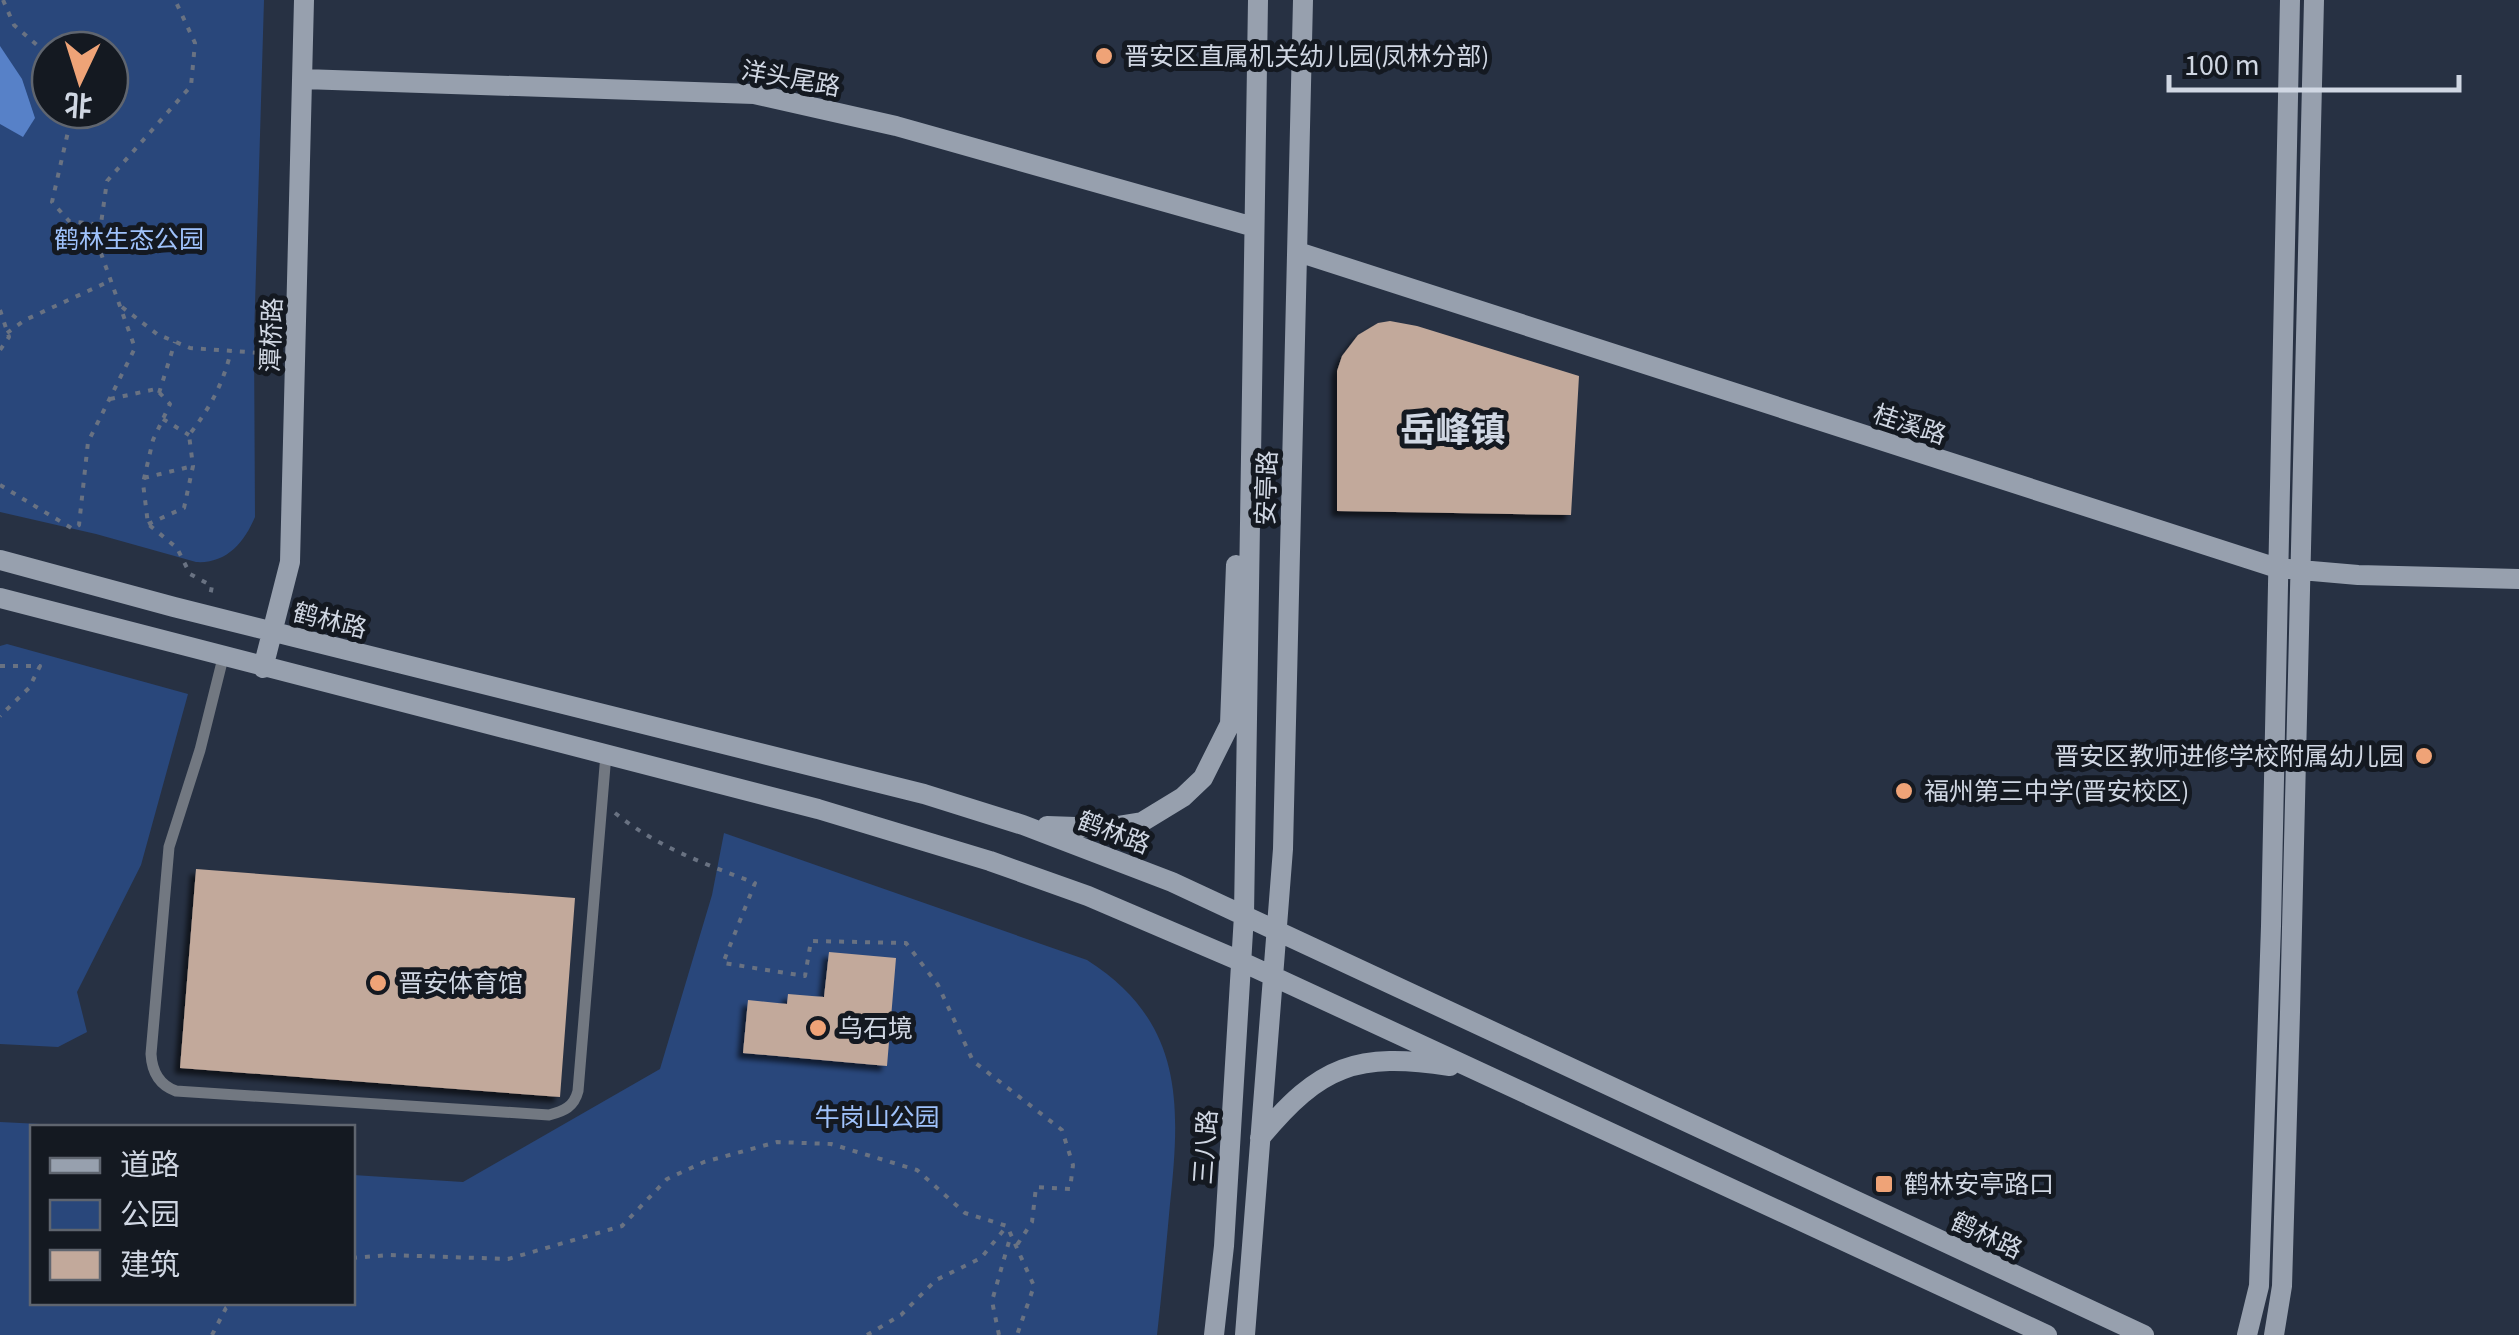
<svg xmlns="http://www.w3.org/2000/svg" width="2519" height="1335" viewBox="0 0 2519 1335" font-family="'Source Sans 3','Noto Sans SC',sans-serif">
<defs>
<filter id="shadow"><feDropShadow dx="-5.5" dy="5.5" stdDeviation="2.5" flood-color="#0009"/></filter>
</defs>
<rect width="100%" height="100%" fill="#273143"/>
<!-- green -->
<path fill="#29477b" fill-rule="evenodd" d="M0,0H264L254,338L255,517C244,543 226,564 196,562L96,534L0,512ZM50,50H110V110H50Z
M7,644L188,694L141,865L77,992L87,1032L58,1047L0,1044V646Z
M724,833L1087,960C1183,1021 1181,1102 1170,1204C1166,1248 1162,1291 1157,1335H0V1122L101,1127L32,1128V1302H352L353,1175L463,1182L660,1069L712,895Z"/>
<!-- water -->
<path fill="#5781c8" d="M0,46L22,79L35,118L23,137L0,124Z"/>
<!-- building -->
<path fill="#c2a99b" filter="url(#shadow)" d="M1390,321L1417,326L1579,376L1571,515L1337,511V371L1342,356L1358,335L1378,323Z
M196,869L575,898L560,1097L180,1068Z
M829,952L896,958L887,1066L743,1053L748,1000L787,1004L788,994L824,997Z"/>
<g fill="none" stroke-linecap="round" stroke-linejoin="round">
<!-- path -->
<path stroke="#697282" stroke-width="4" stroke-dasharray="5 8" stroke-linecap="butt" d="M3,0L14,25L45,52L50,66
M65,110L70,123L52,202L69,221L101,225
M122,307L157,334L190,348L275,354
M0,310L9,337L0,350
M7,333L25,320L112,280
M159,393L175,342
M110,399L156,389L170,404L153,440L143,483L148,524L177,548L190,574L212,586L210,596
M163,419L189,435
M144,478L193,466
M0,485L73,529L79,525L88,442L135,348L98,245L107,181L191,86L195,43L175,0
M148,524L184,508L193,466L189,435C210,408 223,384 231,351
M0,666H40L29,688L0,716
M615,813C657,847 705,864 755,883L723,963L805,976L811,941L906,943L938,985L973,1061L1062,1130L1073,1165L1070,1189L1036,1187L1032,1222L1015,1248
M352,1258L389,1255L508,1259L622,1226L667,1179L704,1162L777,1142L831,1144L917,1170L965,1213L1007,1226L1034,1286L1017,1335
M212,1335L226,1308L235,1302
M867,1335L901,1315L936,1280L981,1258L1007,1226
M999,1335L992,1301L1010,1238"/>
<!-- lane -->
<path stroke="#727881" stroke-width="11" d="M223,658L200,750L169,847L151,1054C152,1072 159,1085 176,1091L549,1115C564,1111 574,1107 578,1091L606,754"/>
<!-- secondary -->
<path stroke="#97a0ae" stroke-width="20" d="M303,79L754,94L896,126L1254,227
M1298,252L2277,568L2358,575L2519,579
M0,560L174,607L924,794L1023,825L1172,882L2144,1335
M0,598L818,809L990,861L1088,896L1240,961L2047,1335
M263,668L290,562L304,0
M1047,826L1105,828L1142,822L1183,797L1203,778L1230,724L1236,565
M1260,1138C1320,1065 1357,1052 1450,1066
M1214,1335L1224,1246L1244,915L1258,0
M1245,1335L1283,849L1303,0
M2247,1335L2259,1286L2271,926L2290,0
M2274,1335L2282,1286L2290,1012L2314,0"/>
</g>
<!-- markers -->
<g fill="#efa377" stroke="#141921" stroke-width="4">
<circle cx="1104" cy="56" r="10"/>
<circle cx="2424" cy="756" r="10"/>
<circle cx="1904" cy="791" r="10"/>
<circle cx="378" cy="983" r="10"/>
<circle cx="818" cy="1028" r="10"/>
<rect x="1874" y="1174" width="20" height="20" rx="5"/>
</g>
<g text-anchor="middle" stroke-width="10" stroke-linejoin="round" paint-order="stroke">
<!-- poi labels -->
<g font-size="25" fill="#d0d7e3" stroke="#141921" text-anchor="start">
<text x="1124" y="65">晋安区直属机关幼儿园(凤林分部)</text>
<text x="2404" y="765" text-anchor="end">晋安区教师进修学校附属幼儿园</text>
<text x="1924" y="800">福州第三中学(晋安校区)</text>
<text x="398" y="992">晋安体育馆</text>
<text x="838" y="1037">乌石境</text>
<text x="1904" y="1193">鹤林安亭路口</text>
</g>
<!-- street labels -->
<g font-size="25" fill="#d0d7e3" stroke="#141921">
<text transform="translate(791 78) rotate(10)" y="9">洋头尾路</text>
<text transform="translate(271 335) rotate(-88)" y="9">潭桥路</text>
<text transform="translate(1910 424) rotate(18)" y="9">桂溪路</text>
<text transform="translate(1266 488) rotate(-88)" y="9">安亭路</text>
<text transform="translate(330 620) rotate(14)" y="9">鹤林路</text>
<text transform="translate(1114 832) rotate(21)" y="9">鹤林路</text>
<text transform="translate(1205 1147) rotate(-86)" y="9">三八路</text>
<text transform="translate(1987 1235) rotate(25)" y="9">鹤林路</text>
</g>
<!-- park labels -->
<g font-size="25" fill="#9fc2fb" stroke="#141921">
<text x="129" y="248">鹤林生态公园</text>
<text x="877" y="1126">牛岗山公园</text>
</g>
<!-- district labels -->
<g font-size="35" font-weight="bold" fill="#d0d7e3" stroke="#141921">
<text x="1453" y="442">岳峰镇</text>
</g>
</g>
<!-- legend -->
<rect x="30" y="1125" width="325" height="180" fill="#141921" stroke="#5f656f" stroke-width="2.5"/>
<rect x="50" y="1158" width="50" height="15" fill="#97a0ae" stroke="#5f656f" stroke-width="2.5"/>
<text x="120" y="1175" font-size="30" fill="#d0d7e3">道路</text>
<rect x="50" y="1200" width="50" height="30" fill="#29477b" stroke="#5f656f" stroke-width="2.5"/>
<text x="120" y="1225" font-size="30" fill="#d0d7e3">公园</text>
<rect x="50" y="1250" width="50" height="30" fill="#c2a99b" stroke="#5f656f" stroke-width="2.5"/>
<text x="120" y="1275" font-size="30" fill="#d0d7e3">建筑</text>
<!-- north arrow -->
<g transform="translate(80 80) rotate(184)"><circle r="48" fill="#141921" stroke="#5f656f" stroke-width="2.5"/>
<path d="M0-8L18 38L0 25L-18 38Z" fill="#efa377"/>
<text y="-15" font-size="28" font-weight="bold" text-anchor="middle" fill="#d0d7e3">北</text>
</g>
<!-- scale -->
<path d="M2169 75v15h290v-15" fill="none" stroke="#d0d7e3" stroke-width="5"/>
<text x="2184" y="75" font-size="30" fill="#d0d7e3" stroke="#141921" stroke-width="8" paint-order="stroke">100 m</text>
</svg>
